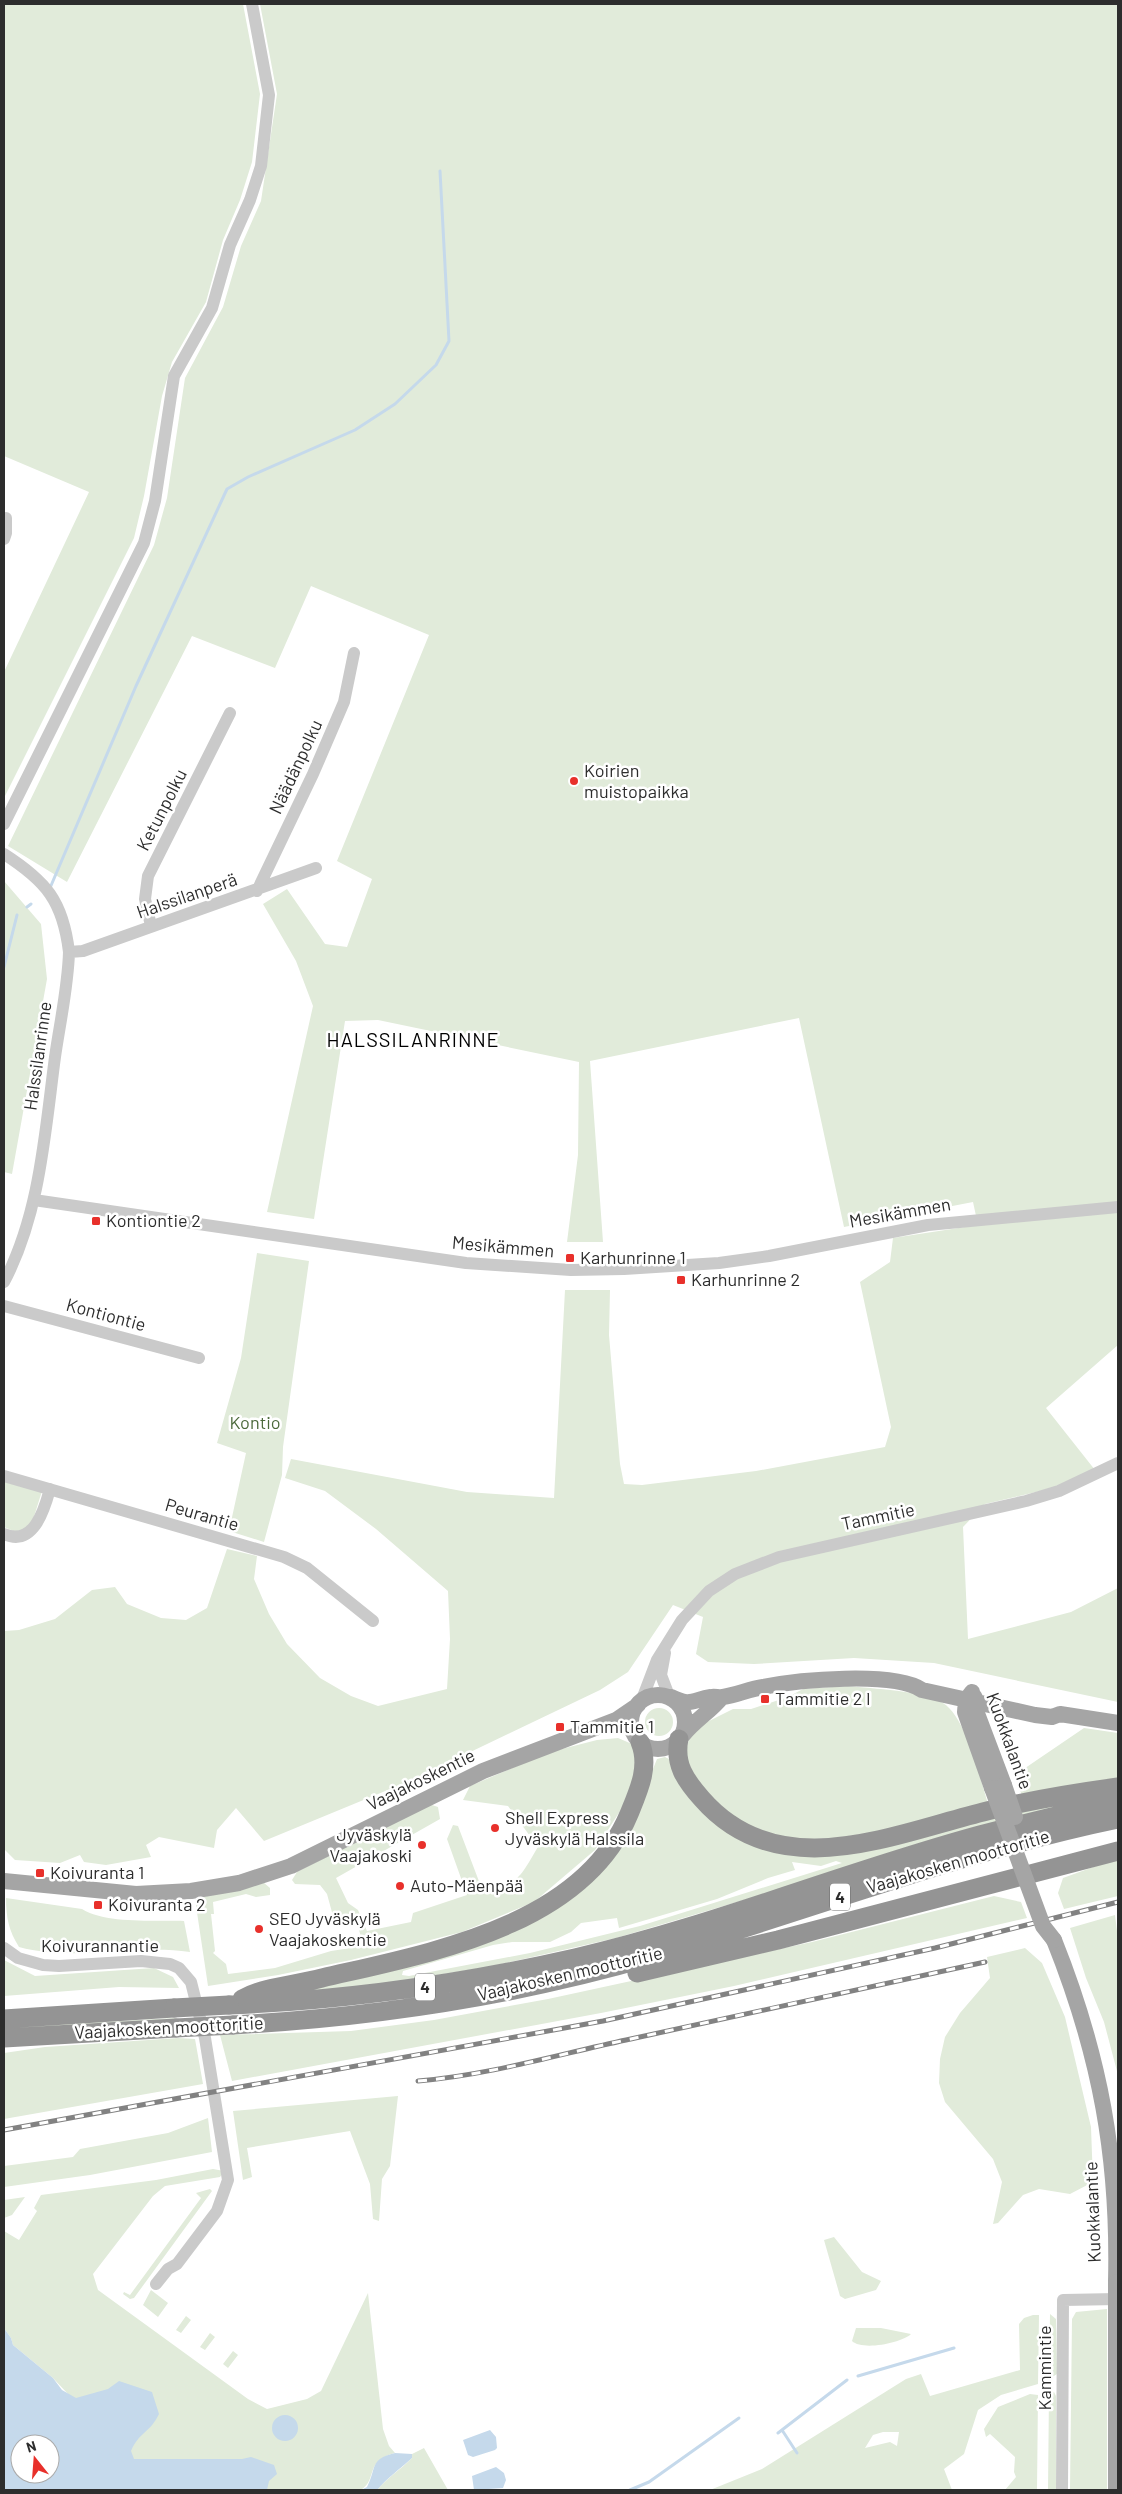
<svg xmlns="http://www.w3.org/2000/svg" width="1122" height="2494" viewBox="0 0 1122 2494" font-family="Barlow,sans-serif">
<rect width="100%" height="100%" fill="#fff"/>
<!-- green -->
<path fill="#e1ebda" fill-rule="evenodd" d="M4,4H243L260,94L252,162L240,200L223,240L206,302L172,362L162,396L144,496L134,538L4,798V672L89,492L4,456Z
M260,4H1118V1345L1046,1408L1095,1470L1057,1487L985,1504L963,1527L968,1639L1071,1612L1118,1588V1702L934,1663L854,1658L754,1664L708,1662L696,1654L703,1617L673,1605L628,1672L600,1690L412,1780L264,1841L236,1808L217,1830L214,1848L159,1837L146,1845L151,1857L106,1865L84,1862L80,1855L60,1863L15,1860L4,1849V1631L19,1630L55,1619L92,1590L115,1587L127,1604L161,1618L186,1620L207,1608L227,1549L257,1556L254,1579L269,1614L287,1644L320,1678L351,1696L378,1706L447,1689L450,1639L448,1591L376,1529L325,1491L285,1478L291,1459L467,1492L554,1498L565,1290H610L609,1335L620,1464L624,1484L642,1485L756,1471L885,1447L891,1427L860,1282L890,1262L893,1238L978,1225L973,1202L844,1227L799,1018L590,1061L603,1242H567L578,1155L579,1062L378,1020L345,1021L314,1219L267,1212L313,1006L296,961L263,904L287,889L325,944L347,947L372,879L337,861L429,635L311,586L275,668L192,636L67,882L8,846L154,545L167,498L185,378L223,307L241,246L261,201L277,94Z
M4,881L41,924L47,979L12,1174L4,1172Z
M257,1253L309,1261L283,1447L282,1475L264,1542L229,1531L246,1453L217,1443L241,1358Z
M4,1480L42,1491L32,1523L28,1529L16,1532L4,1527Z
M848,1686C873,1689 922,1690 943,1703C966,1717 980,1778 988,1804L870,1836L794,1840L752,1828L721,1808L696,1781L685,1754L689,1739L699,1726L733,1709H751L788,1697L803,1689Z
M645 1722a14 14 0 1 1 28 0a14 14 0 1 1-28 0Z
M1084,1728L1118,1733V1779L1022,1796L1015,1775Z
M618,1738L632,1744L636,1755V1771L622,1808L595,1850L534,1902L462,1932L351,1960L278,1975L208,1986L195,1899L263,1882L270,1888V1895L256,1897L246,1894L213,1902L214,1914H211L215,1951L213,1953L226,1964L228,1974L275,1968L331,1951L364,1946L357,1924L336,1927L327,1894L320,1885L295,1884L292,1880L297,1872L429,1804L438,1807L440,1819L336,1878L348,1903L358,1910L367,1931L411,1922L413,1913L467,1895L447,1839L453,1825L458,1826L480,1884L491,1891C521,1882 522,1873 538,1847L508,1806L463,1800L470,1786L550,1752L597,1740Z
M665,1757L671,1760L767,1847L990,1817L1097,1795L616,1938L488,1967L349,1989L263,1995L565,1902L647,1784L657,1759ZM836,1861L842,1863L640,1926L530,1953L409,1976L402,1975L403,1971L493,1945L512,1942H550L571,1932L581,1923L617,1918L619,1928L717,1899L768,1878L795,1870L792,1862L821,1866Z
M1118,1858V1896L1064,1909L1058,1893L1063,1878Z
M994,1896L1021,1902L1027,1918L734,1986L601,2013L232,2081L220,2035L351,2031L434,2020L548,1999L812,1942Z
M6,1898L82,1909C105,1924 157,1920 184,1921L190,1952C134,1944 75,1962 19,1947C9,1931 6,1918 6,1898Z
M1115,1915L1118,1939V2075L1104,2022L1086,1978L1070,1928Z
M1025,1948L1042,1963L1065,2017L1091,2127L1093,2182L1070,2194L1039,2189L1023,2195L998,2223L993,2224L1002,2182L993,2159L945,2102L939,2083L940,2059L945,2037L960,2013L990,1978L987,1957Z
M4,1960L35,1976L154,1968L173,1977L179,1988L119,1987L4,1996Z
M175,2018L176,2021L4,2030V2027Z
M178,2038L195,2039L203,2084L4,2119V2053L45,2047Z
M398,2096L390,2166L382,2179L379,2221L373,2219L370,2184L350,2131L247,2148L252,2177L243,2180L233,2111Z
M208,2118L212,2152L90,2175L4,2187V2166L73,2157L80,2149L168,2133Z
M213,2169L224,2171L220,2177L165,2186L153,2196L93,2274L98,2290L248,2399L267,2409L307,2399L321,2391L368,2293L383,2429L389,2446L395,2453C364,2461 378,2479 361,2490L157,2489L53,2378L13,2345L11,2338L4,2328V2231L19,2240L37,2211L34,2208L41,2195L156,2180Z
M210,2189L212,2191L134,2298L130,2299L123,2294L124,2292L130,2295L201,2198L196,2193Z
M25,2197L12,2215L4,2218V2200Z
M834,2237L862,2272L881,2281L876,2290L845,2299L840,2296L824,2240Z
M151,2290L168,2303L158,2317L143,2305Z
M1107,2309V2490H1070L1072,2319L1076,2312Z
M1050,2314L1056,2319L1057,2374L1049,2379Z
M1033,2315H1039L1038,2384L1001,2395L978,2410L964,2454L944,2469L952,2490H710L762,2469L906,2379L921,2374L930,2396L1020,2370L1019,2324L1024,2318ZM883,2432H899L897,2446L890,2442L865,2448L873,2435Z
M186,2316L191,2320L181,2333L176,2330Z
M856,2328H881L911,2334C902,2343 862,2351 852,2341Z
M210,2333L215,2337L205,2350L200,2347Z
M233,2351L238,2355L228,2368L223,2364Z
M1049,2391L1054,2392L1056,2396V2490H1048Z
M1030,2394L1038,2395L1037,2490H1005L1016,2477L1014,2472L1015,2457L990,2434L986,2437L984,2429L998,2407Z
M424,2448L448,2490H377C387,2478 400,2470 412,2458V2454Z"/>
<!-- water -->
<path fill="#c5d9eb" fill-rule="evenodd" d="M4,2328L11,2338L13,2345L53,2378L62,2390L76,2398L108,2389L119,2381L152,2392L159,2414C150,2433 139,2432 131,2451L134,2459H242L251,2457L274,2465L277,2474L269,2481L267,2490H4ZM20,2444H50V2474H20Z
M272 2428a13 13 0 1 1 26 0a13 13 0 1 1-26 0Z
M490,2430L496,2437L497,2448L495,2450L473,2457L468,2455L463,2440Z
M395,2453L412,2454V2458C400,2469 387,2478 377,2490H361L367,2487C377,2468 369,2459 395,2453Z
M496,2467L504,2473L506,2480L503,2488L474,2490L472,2476Z"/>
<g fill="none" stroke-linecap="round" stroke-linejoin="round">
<!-- stream -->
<path stroke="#c5d9eb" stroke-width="3" d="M50,888L136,686L227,489L248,477L355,430L395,404L436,365L449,341L440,171
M27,907L31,904
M4,967L17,915
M858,2376L954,2348
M782,2430L797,2453
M778,2433L847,2380
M630,2490L649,2482L739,2418"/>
<!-- minor -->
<path stroke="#cacaca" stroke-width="12" d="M4,539L6,533V518
M4,824L144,543L155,501L174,376L212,308L230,245L250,200L261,166L269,95L252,4
M4,854C46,881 63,901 69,952C68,987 60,1022 55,1057C45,1132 40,1214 4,1282
M257,891L313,774L344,702L354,653
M151,926L145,899L148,876L230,713
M69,952L83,951L316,868
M34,1200L466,1263L571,1270L624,1269L719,1263L769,1256L928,1225L1118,1207
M4,1306L199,1358
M4,1476L284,1557L307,1568L373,1621
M4,1534C33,1547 44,1511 50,1489
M665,1653L661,1675L669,1696
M641,1702L657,1660L682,1620L709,1591L735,1574L779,1557L1026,1501L1059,1491L1118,1463
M4,1948L18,1958L43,1965L59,1966L141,1961L170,1964L179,1968L191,1982L205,2038L228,2180L217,2211L177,2264L168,2269L156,2284
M1062,2490L1063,2300L1118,2299"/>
<!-- major -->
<path stroke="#a5a5a5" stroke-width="16" d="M972,1692L966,1700L965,1712L992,1788
M631 1722a27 27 0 1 1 54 0a27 27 0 1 1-54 0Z
M974,1696L977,1702L975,1708L1004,1785
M671,1697C691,1707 692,1700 711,1697C715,1696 719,1698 723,1697C736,1695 750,1689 763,1687C798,1680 893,1671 922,1690L1035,1715L1052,1717L1060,1714L1118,1723
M683,1735C695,1720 711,1711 722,1697
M4,1881L136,1894L191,1891L239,1883L291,1866L483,1771L616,1720L638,1705
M1054,1940C1100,2055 1119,2158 1116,2282
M1116,2490V2312"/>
<!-- highway -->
<path stroke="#949494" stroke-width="19" d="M679,1739C674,1764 685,1780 702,1799C779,1887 893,1834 987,1811C1030,1800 1074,1793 1118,1787
M637,1973L778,1940L1118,1851
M242,1999C266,1986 296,1985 322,1978C429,1953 582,1927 629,1814C639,1790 650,1766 640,1742
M229,2005C346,2000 461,1984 575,1958C713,1926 844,1872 980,1835C1026,1823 1072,1812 1118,1801
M4,2019L174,2008
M233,2025C375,2017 516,1996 653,1956C808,1911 959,1852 1118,1819
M4,2038L176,2028"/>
<defs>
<path id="rail" d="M418,2081C489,2075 556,2055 626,2040C745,2014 865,1988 985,1962
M4,2130L603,2021L935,1948L1118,1902"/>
</defs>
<!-- rail casing -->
<use href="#rail" stroke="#828282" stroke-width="5"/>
<!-- rail -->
<use href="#rail" stroke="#fff" stroke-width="3" stroke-dasharray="9" stroke-linecap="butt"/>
<!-- major-bridge -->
<path stroke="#a5a5a5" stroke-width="16" d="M1004,1785L1015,1817
M992,1788L1043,1926L1054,1940
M1116,2282V2312"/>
<!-- highway-bridge -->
<path stroke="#949494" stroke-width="19" d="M174,2008L229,2005
M176,2028L233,2025"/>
</g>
<!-- markers -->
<g fill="#e8302b" stroke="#fff" stroke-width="2">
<circle cx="574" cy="781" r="5"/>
<rect x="91" y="1216" width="10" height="10" rx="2.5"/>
<rect x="565" y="1253" width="10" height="10" rx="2.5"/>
<rect x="676" y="1275" width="10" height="10" rx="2.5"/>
<rect x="760" y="1694" width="10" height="10" rx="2.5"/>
<rect x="555" y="1722" width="10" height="10" rx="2.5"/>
<circle cx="495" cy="1828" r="5"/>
<circle cx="422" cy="1845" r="5"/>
<rect x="35" y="1868" width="10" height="10" rx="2.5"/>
<circle cx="400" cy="1886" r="5"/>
<rect x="93" y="1900" width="10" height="10" rx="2.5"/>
<circle cx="259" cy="1929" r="5"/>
</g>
<g text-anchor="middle" stroke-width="5" stroke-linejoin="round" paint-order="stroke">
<!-- shield labels -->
<g fill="#fff" stroke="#6c6c6c" stroke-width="1">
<rect x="830" y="1883.5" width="20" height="27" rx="4"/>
<rect x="415" y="1973.5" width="20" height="27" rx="4"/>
</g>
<g font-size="16" font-weight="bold" fill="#2d2d2d">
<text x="840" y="1903">4</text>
<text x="425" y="1993">4</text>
</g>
<!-- street labels -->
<g font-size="18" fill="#2d2d2d" stroke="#fff">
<text transform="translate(296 767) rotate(-65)" y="6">Näädänpolku</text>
<text transform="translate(162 810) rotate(-63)" y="6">Ketunpolku</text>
<text transform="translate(187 896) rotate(-19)" y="6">Halssilanperä</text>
<text transform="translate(38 1056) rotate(-82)" y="6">Halssilanrinne</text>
<text transform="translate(900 1213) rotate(-10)" y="6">Mesikämmen</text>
<text transform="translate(503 1247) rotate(5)" y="6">Mesikämmen</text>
<text transform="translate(106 1315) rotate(15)" y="6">Kontiontie</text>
<text transform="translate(202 1515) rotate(16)" y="6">Peurantie</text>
<text transform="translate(878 1517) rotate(-12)" y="6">Tammitie</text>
<text transform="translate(1009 1741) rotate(70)" y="6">Kuokkalantie</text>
<text transform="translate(421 1780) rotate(-26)" y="6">Vaajakoskentie</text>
<text transform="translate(958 1862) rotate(-16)" y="6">Vaajakosken moottoritie</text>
<text x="100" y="1952">Koivurannantie</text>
<text transform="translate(570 1974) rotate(-13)" y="6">Vaajakosken moottoritie</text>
<text transform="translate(169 2028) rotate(-3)" y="6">Vaajakosken moottoritie</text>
<text transform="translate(1093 2212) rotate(-92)" y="6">Kuokkalantie</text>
<text transform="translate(1045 2368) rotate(-90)" y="6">Kammintie</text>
</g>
<!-- poi labels -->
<g font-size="18" fill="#2d2d2d" stroke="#fff" text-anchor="start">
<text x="584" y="777">Koirien<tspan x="584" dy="21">muistopaikka</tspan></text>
<text x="106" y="1227">Kontiontie 2</text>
<text x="580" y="1264">Karhunrinne 1</text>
<text x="691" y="1286">Karhunrinne 2</text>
<text x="775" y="1705">Tammitie 2 I</text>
<text x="570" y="1733">Tammitie 1</text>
<text x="505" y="1824">Shell Express<tspan x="505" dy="21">Jyväskylä Halssila</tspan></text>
<text x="412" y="1841" text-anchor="end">Jyväskylä<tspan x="412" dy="21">Vaajakoski</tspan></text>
<text x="50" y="1879">Koivuranta 1</text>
<text x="410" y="1892">Auto-Mäenpää</text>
<text x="108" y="1911">Koivuranta 2</text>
<text x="269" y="1925">SEO Jyväskylä<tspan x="269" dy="21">Vaajakoskentie</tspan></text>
</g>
<!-- park labels -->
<g font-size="18" fill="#4b693a" stroke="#fff">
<text x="255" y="1429">Kontio</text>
</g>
<!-- quarter labels -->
<g font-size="20" letter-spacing="1" fill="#000" stroke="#fff">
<text x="413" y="1047">HALSSILANRINNE</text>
</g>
</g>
<!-- border -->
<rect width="1122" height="2494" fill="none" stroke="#2d2d2d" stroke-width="10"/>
<!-- north arrow -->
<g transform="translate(35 2459) rotate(343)"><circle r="24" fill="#ffffff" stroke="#ababab"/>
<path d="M0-4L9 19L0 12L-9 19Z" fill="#e8302b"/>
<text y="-8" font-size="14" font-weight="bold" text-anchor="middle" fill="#2d2d2d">N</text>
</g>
</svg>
